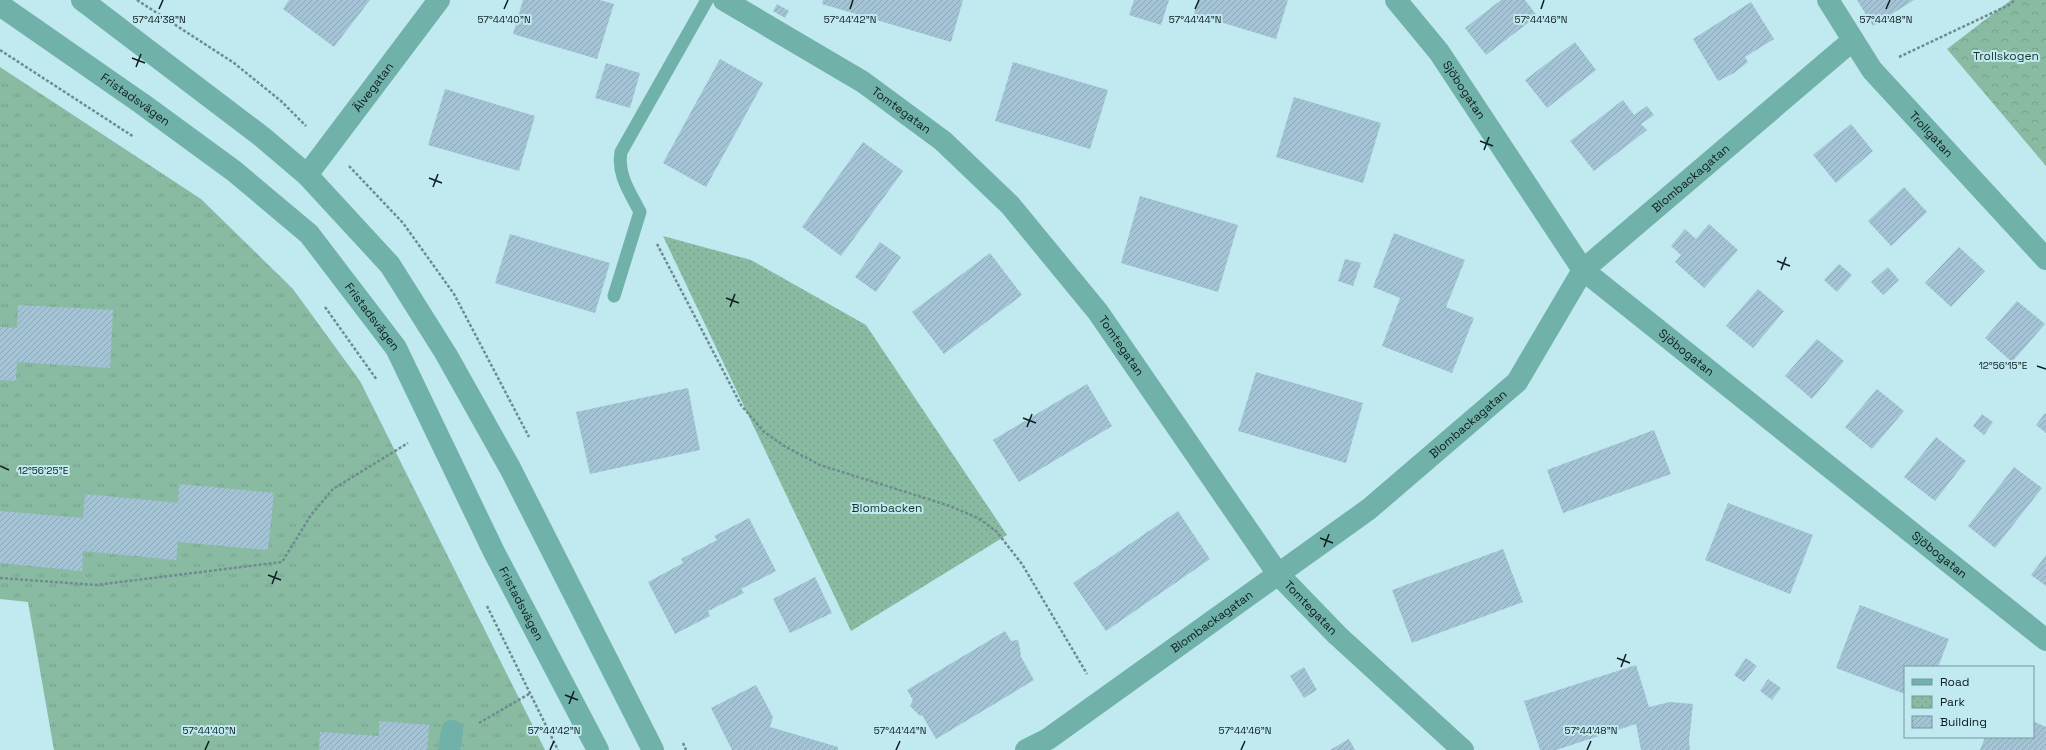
<svg xmlns="http://www.w3.org/2000/svg" width="2046" height="750" viewBox="0 0 2046 750" font-family="'Space Grotesk',sans-serif">
<defs>
<pattern id="grass-tufts" width="24" height="20" patternUnits="userSpaceOnUse"><rect width="24" height="20" fill="#89bba2"/><path d="M3 7l-1-3M5 7V3M7 7l1-3M15 17l-1-3M17 17v-4M19 17l1-3" fill="none" stroke="#75a08b"/></pattern>
<pattern id="forest-crowns" width="20" height="18" patternUnits="userSpaceOnUse"><rect width="20" height="18" fill="#89bba2"/><path d="M2 6a3 3 0 1 1 6 0M12 15a3 3 0 1 1 6 0" fill="none" stroke="#75a08b"/></pattern>
<pattern id="park-dots" width="8" height="8" patternUnits="userSpaceOnUse"><rect width="8" height="8" fill="#89bba2"/><path d="M2 2h.1M6 6h.1" fill="none" stroke="#75a08b" stroke-width="1.8" stroke-linecap="round"/></pattern>
<pattern id="building-hatch" width="6" height="6" patternUnits="userSpaceOnUse"><rect width="6" height="6" fill="#a4c4d6"/><path d="M-1 1l2-2M0 6l6-6M5 7l2-2" fill="none" stroke="#8ca8b7"/></pattern>
</defs>
<rect width="100%" height="100%" fill="#c1e9f0"/>
<!-- grass -->
<path fill="url(#grass-tufts)" d="M0,67L201,199L293,289L360,381L545,750H54L28,602L0,599Z"/>
<!-- forest -->
<path fill="url(#forest-crowns)" d="M2011,0H2046V166L1947,49Z"/>
<!-- park -->
<path fill="url(#park-dots)" d="M663,236L751,260L866,325L1007,535L851,631Z"/>
<!-- building -->
<path fill="url(#building-hatch)" d="M289,0H370L334,47L283,9Z
M523,0H600L614,4L597,59L513,34Z
M823,0H963L951,42L822,4Z
M1134,0H1169L1161,25L1129,15Z
M1198,0H1288L1276,39L1194,14Z
M1501,0H1525L1537,16L1486,55L1465,28Z
M1857,0H1914L1873,26Z
M1751,2L1774,39L1745,57L1748,62L1734,73L1718,81L1693,39Z
M777,4L789,11L785,18L773,11Z
M1575,42L1596,70L1547,108L1525,80Z
M720,59L763,83L706,187L663,163Z
M1013,62L1108,90L1090,149L995,121Z
M606,63L640,73L630,108L595,98Z
M445,89L535,116L519,171L428,145Z
M1294,97L1381,123L1363,183L1276,157Z
M1623,100L1634,115L1647,106L1654,115L1641,124L1647,130L1594,171L1570,141Z
M1851,124L1873,151L1836,183L1813,155Z
M863,142L903,171L841,256L802,227Z
M1904,187L1927,212L1891,246L1868,221Z
M1140,196L1238,225L1218,292L1121,263Z
M1709,224L1738,250L1704,288L1675,262L1681,255L1671,246L1685,229L1696,239Z
M1394,233L1465,260L1446,307L1474,318L1452,373L1382,346L1400,298L1373,287Z
M510,234L610,263L595,313L495,283Z
M880,242L901,257L876,292L855,277Z
M1959,247L1985,271L1951,307L1925,283Z
M990,253L1022,295L944,354L912,312Z
M1345,259L1361,263L1353,286L1338,281Z
M1839,264L1852,275L1837,292L1824,280Z
M1888,267L1899,280L1883,295L1871,282Z
M1758,289L1784,311L1753,348L1726,326Z
M2017,301L2045,324L2012,362L1985,338Z
M18,305L113,310L110,368L17,362L16,381L0,380V327L17,328Z
M1817,339L1844,361L1812,399L1785,376Z
M1256,372L1363,403L1346,463L1238,431Z
M1087,384L1112,426L1019,482L993,440Z
M688,388L700,450L590,474L576,412Z
M1877,389L1904,411L1872,449L1845,427Z
M2045,413L2046,414V433L2036,425Z
M1982,414L1993,422L1984,435L1973,426Z
M1654,430L1671,474L1563,513L1547,470Z
M1936,437L1966,461L1935,501L1904,477Z
M2014,467L2042,488L1995,548L1968,526Z
M179,484L274,493L268,550L178,542L176,560L83,551L82,571L0,563V511L83,518L85,494L178,503Z
M1728,503L1813,535L1790,594L1705,560Z
M1178,511L1210,559L1106,631L1073,583Z
M749,518L776,571L741,589L744,593L708,611L710,616L675,634L648,582L683,563L681,559L717,540L714,536Z
M1503,549L1523,602L1412,643L1392,590Z
M2046,555V586L2031,575Z
M815,577L832,613L790,633L773,599Z
M1860,605L1949,639L1938,667H1905V694L1836,668Z
M1005,631L1011,641L1018,640L1021,654L1020,655L1034,680L936,739L922,715L920,716L910,706L913,700L907,690Z
M1746,658L1757,666L1744,682L1734,675Z
M1636,665L1649,707L1670,702L1693,704L1689,741L1690,750H1641L1636,724L1556,750H1540L1524,701Z
M1304,667L1317,690L1304,698L1290,676Z
M1768,679L1781,688L1772,700L1760,691Z
M756,685L773,717L770,727L838,747V750H732L711,708Z
M379,721L429,725L427,750H319L320,732L379,736Z
M2033,721L2046,727V750H1980L1985,737H2033Z
M1349,739L1355,750H1330Z"/>
<g fill="none" stroke-linecap="round" stroke-linejoin="round">
<!-- path -->
<path stroke="#6f8b90" stroke-width="2.5" stroke-dasharray="3 2" stroke-linecap="butt" d="M137,0L234,63L281,101L306,126
M0,50L134,137
M1899,57L2009,5L2015,0
M349,166L403,223L454,294L529,437
M657,244L741,405L764,432L786,447L820,465L950,506L978,518L996,531L1022,564L1087,674
M325,307L377,380
M0,578L96,585L282,562L311,515L333,489L408,443
M487,606L558,750
M479,723L529,694
M683,743L686,750"/>
<!-- service -->
<path stroke="#70b1a9" stroke-width="13" d="M614,296L640,212C630,192 617,175 621,152L707,0"/>
<!-- minor -->
<g stroke="#70b1a9" stroke-width="22">
<path id="s1" d="M724,0L863,82L943,141L1010,205L1098,312L1278,574L1337,635L1463,750"/>
<path id="s2" d="M1396,0L1439,52L1583,270L2046,640"/>
<path id="s3" d="M1828,0L1872,70L2046,259"/>
<path id="s4" d="M307,175L439,0"/>
<path d="M449,750L452,731"/>
<path id="s5" d="M1026,750L1048,739L1369,509L1517,382L1583,270L1853,40"/>
</g>
<!-- tertiary -->
<g stroke="#70b1a9" stroke-width="22">
<path d="M82,0L261,136L307,175L390,265L446,354L510,468L653,750"/>
<path id="s6" d="M0,5L141,103L234,171L309,234L396,348L494,552L598,750"/>
</g>
</g>
<!-- ticks -->
<path fill="none" stroke="#0e1d20" stroke-width="1.5" d="M159,9L163,0M504,9L508,0M850,9L853,0M1195,9L1199,0M1541,9L1544,0M1886,9L1890,0M132,58L145,63M136,67L141,54M1480,141L1493,146M1484,150L1489,137M429,178L442,183M433,187L438,174M1777,261L1790,266M1781,270L1786,257M726,298L739,303M730,307L735,294M2037,366L2046,369M1023,418L1036,423M1027,427L1032,414M0,466L9,470M1320,538L1333,543M1324,547L1329,534M268,575L281,580M272,584L277,571M1617,658L1630,663M1621,667L1626,654M565,695L578,700M569,704L574,691M205,750L209,741M550,750L554,741M896,750L900,741M1241,750L1245,741M1587,750L1591,741"/>
<g text-anchor="middle" stroke-width="4" stroke-linejoin="round" paint-order="stroke">
<!-- park labels -->
<g font-size="12" fill="#153728" stroke="#c1e9f0">
<text x="2006" y="60">Trollskogen</text>
<text x="887" y="512">Blombacken</text>
</g>
<!-- street labels -->
<g font-size="12" fill="#0e1d20" stroke="#c1e9f0">
<text dy="4" stroke="none"><textPath href="#s4" startOffset="110">Älvegatan</textPath></text>
<text dy="4" stroke="none"><textPath href="#s2" startOffset="113">Sjöbogatan</textPath></text>
<text dy="4" stroke="none"><textPath href="#s6" startOffset="165">Fristadsvägen</textPath></text>
<text dy="4" stroke="none"><textPath href="#s1" startOffset="209">Tomtegatan</textPath></text>
<text dy="4" stroke="none"><textPath href="#s3" startOffset="170">Trollgatan</textPath></text>
<text dy="4" stroke="none"><textPath href="#s5" startOffset="886">Blombackagatan</textPath></text>
<text dy="4" stroke="none"><textPath href="#s6" startOffset="489">Fristadsvägen</textPath></text>
<text dy="4" stroke="none"><textPath href="#s1" startOffset="533">Tomtegatan</textPath></text>
<text dy="4" stroke="none"><textPath href="#s2" startOffset="461">Sjöbogatan</textPath></text>
<text dy="4" stroke="none"><textPath href="#s5" startOffset="550">Blombackagatan</textPath></text>
<text dy="4" stroke="none"><textPath href="#s2" startOffset="785">Sjöbogatan</textPath></text>
<text dy="4" stroke="none"><textPath href="#s6" startOffset="813">Fristadsvägen</textPath></text>
<text dy="4" stroke="none"><textPath href="#s1" startOffset="857">Tomtegatan</textPath></text>
<text dy="4" stroke="none"><textPath href="#s5" startOffset="226">Blombackagatan</textPath></text>
</g>
</g>
<g font-size="10" text-anchor="middle" fill="#0e1d20" stroke="#c1e9f0" stroke-width="4" stroke-linejoin="round" paint-order="stroke">
<text x="1541" y="23">57°44'46"N</text>
<text x="159" y="23">57°44'38"N</text>
<text x="504" y="23">57°44'40"N</text>
<text x="850" y="23">57°44'42"N</text>
<text x="1195" y="23">57°44'44"N</text>
<text x="1886" y="23">57°44'48"N</text>
<text x="2003" y="369">12°56'15"E</text>
<text x="43" y="474">12°56'25"E</text>
<text x="209" y="734">57°44'40"N</text>
<text x="554" y="734">57°44'42"N</text>
<text x="900" y="734">57°44'44"N</text>
<text x="1245" y="734">57°44'46"N</text>
<text x="1591" y="734">57°44'48"N</text>
</g>
<!-- legend -->
<rect x="1904" y="666" width="130" height="72" fill="#c1e9f0" stroke="#79979d"/>
<rect x="1912" y="679" width="20" height="6" fill="#70b1a9" stroke="#79979d"/>
<text x="1940" y="686" font-size="12" fill="#0e1d20">Road</text>
<rect x="1912" y="696" width="20" height="12" fill="url(#park-dots)" stroke="#79979d"/>
<text x="1940" y="706" font-size="12" fill="#0e1d20">Park</text>
<rect x="1912" y="716" width="20" height="12" fill="url(#building-hatch)" stroke="#79979d"/>
<text x="1940" y="726" font-size="12" fill="#0e1d20">Building</text>
</svg>
